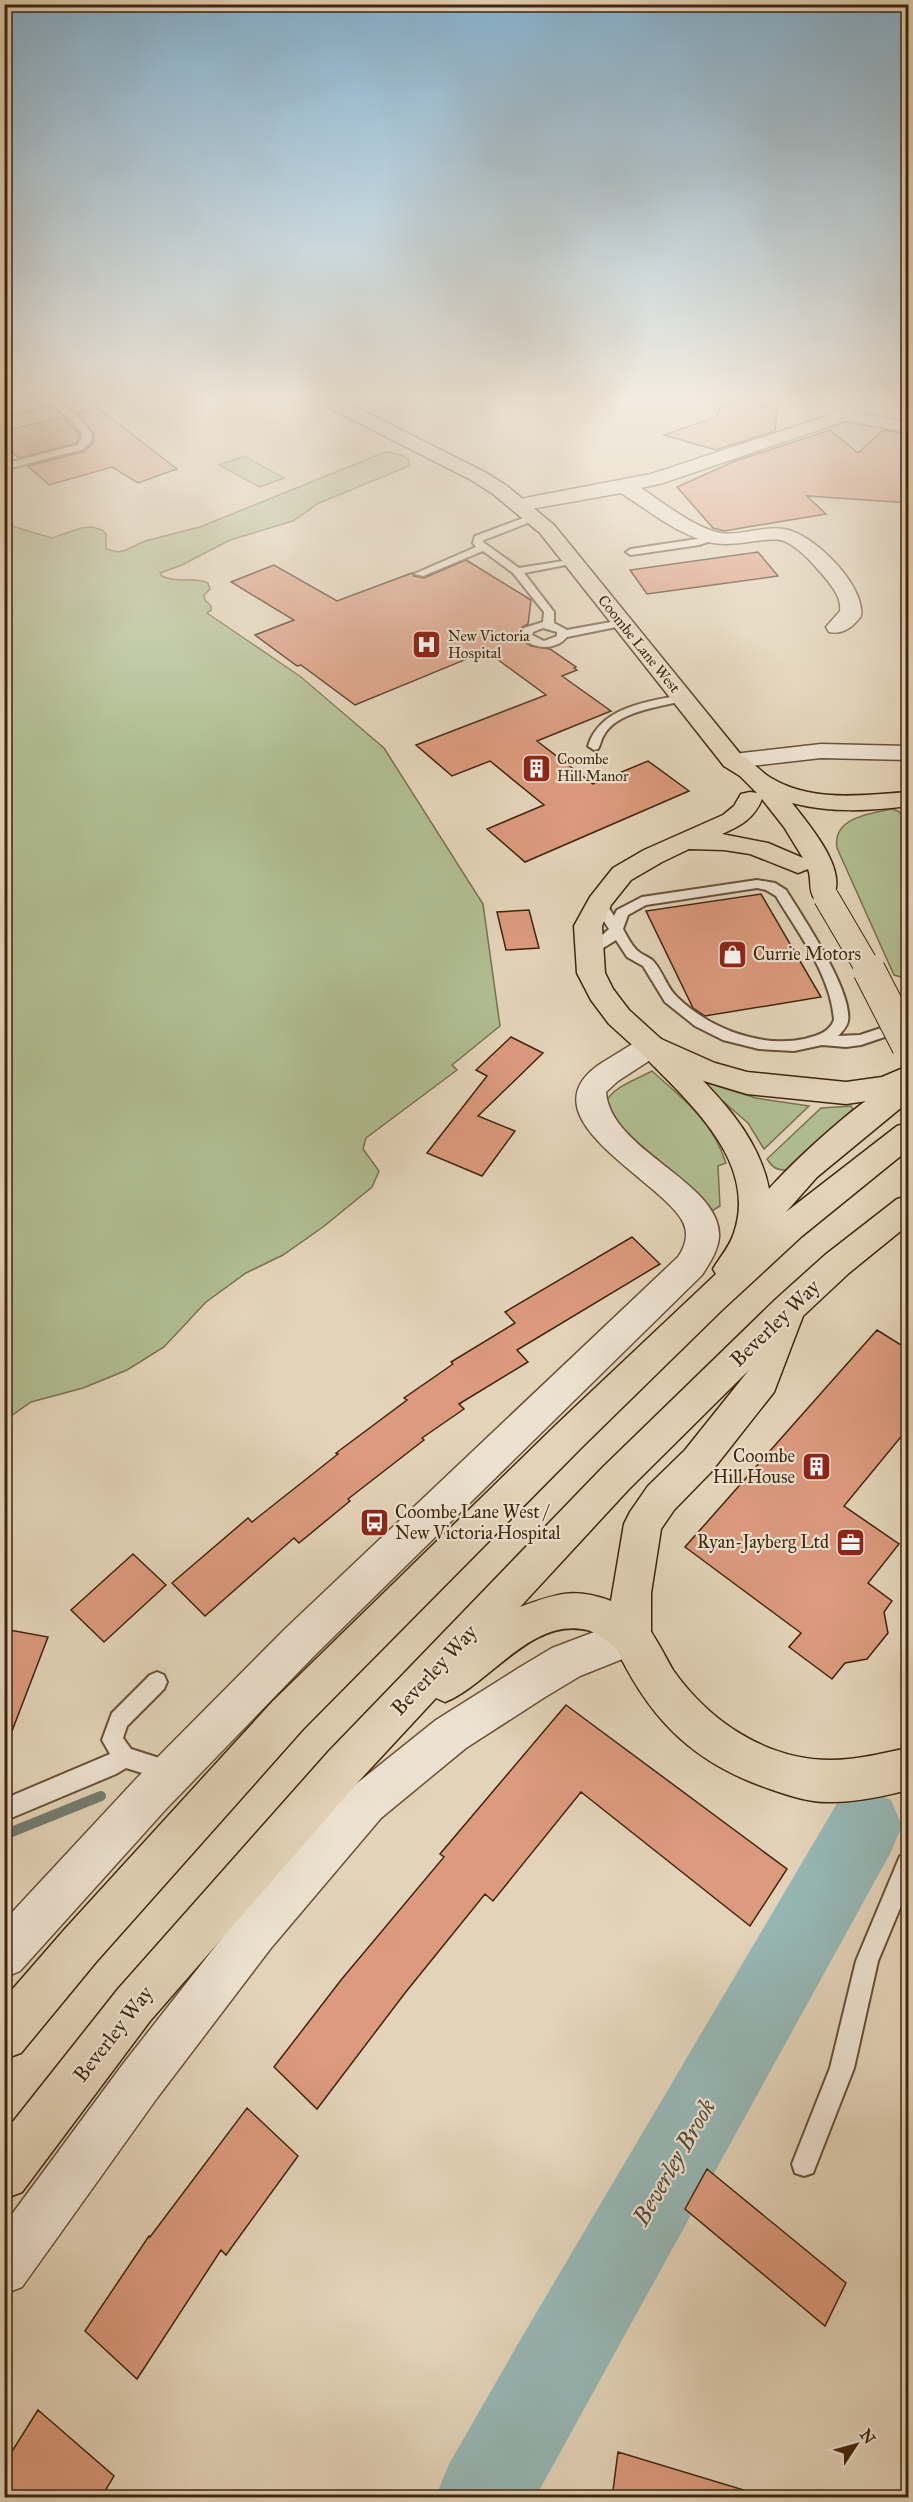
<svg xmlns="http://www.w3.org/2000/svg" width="913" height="2502" viewBox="0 0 913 2502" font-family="'IM FELL Great Primer',serif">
<rect width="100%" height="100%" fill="#e3d3b8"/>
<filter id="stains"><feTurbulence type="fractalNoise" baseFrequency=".00333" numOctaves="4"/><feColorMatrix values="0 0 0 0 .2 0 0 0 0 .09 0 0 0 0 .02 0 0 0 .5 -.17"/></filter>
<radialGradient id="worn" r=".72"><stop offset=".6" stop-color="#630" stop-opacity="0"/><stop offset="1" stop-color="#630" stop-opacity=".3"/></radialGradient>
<!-- green -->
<path fill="#b0bd91" stroke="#78724e" stroke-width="1.5" d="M385,452L402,455L409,460V466L319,503L293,521L230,540L182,565L160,573L162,576C178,584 192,576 208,583L210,589L204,595L205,600L211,606V610L207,613L301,677L384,748L483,904L500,1026L452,1065L457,1070L366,1138L363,1149L379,1171L372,1187L323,1227L283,1255L246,1273L206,1302L164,1347L127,1370L83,1388L31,1402L5,1420V524L52,538L81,528L92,527L102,530L106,534V549L118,552L126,550L145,541L200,527Z
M244,456L284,478L260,487L219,465Z
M892,809L898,811L908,820V840L903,865L908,882V979L894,975L837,848C832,818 870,813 892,809Z
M652,1071C684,1100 712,1120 726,1163L718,1166L720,1206L710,1212L617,1125L606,1102C612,1087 638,1079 652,1071Z
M705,1082L756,1098L809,1106L764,1149L748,1123L703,1084Z
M851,1106L853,1109L786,1170C776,1170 772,1167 767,1159L821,1108Z"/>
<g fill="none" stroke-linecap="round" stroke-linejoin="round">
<!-- stream -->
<path stroke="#747d71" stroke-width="10" d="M4,1835L101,1796"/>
<!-- river -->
<path fill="#96b7b5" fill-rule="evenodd" d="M865,1789L891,1800L902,1826L891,1852L535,2498H435L449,2464L522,2337L839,1800Z"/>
</g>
<!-- building -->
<path fill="#dc9a7e" stroke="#40260c" stroke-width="1.5" d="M743,400L762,403L777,411L775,431L716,450L664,435L716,417L720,407L725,404Z
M98,408L177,469L138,483L112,467L49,485L28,466L85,451L93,443L94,434L77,413Z
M63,417L80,435L76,443L19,458L4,445V431Z
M830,430L858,453L883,430L909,434V503L807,496L826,514L724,531L713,528L677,487L735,461Z
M758,552L778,576L647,594L630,570Z
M466,560L531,600L528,624L522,627L519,638L531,646L550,649L576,667L574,668L577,670L562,676L611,711L537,741L593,784L648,761L689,791L525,862L487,829L544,805L490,761L452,776L416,745L546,695L486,651L355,705L301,665L297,666L255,635L294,620L231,582L274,565L337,601L412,573L414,576L424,578Z
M761,894L821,997L705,1016L693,1008L646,911Z
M529,910L539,948L506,950L497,912Z
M511,1037L543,1053L478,1116L515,1131L482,1176L427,1153L487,1076L476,1070Z
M632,1237L660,1264L517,1350L528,1362L459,1404L464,1409L422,1438L424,1440L348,1499L350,1501L299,1543L294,1538L205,1616L172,1583L248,1518L252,1522L338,1454L336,1453L407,1400L404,1398L453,1364L451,1362L515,1323L505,1312Z
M877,1330L909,1350V1427L844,1506L899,1544L868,1583L892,1601L884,1612L888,1633L867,1659L845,1663L832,1679L789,1647L801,1633L685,1547Z
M133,1554L166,1585L104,1642L71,1610Z
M4,1629L48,1637L7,1744L4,1743Z
M566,1705L787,1869L750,1926L581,1792L493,1901L485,1894L405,1993L317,2109L274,2067L341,1980L444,1857L440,1854Z
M247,2108L298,2156L226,2255L221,2250L137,2379L85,2331L149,2236L150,2237Z
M707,2169L846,2283L825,2326L685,2209Z
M38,2410L114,2476L101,2498H4V2464Z
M618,2452L747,2491L746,2498H612Z"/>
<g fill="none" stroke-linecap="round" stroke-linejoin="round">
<defs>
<path id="service" d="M46,400C65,400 81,419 92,434L91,441L83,449L4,470V464L77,445L81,440L82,434L74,423Z
M534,514L539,517L538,519L484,540L483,542L519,568L576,559V563L524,573L554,612V623L567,630L622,620L626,621V625L567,637C555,651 533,650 521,636L524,628L543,622L544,612L513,573L483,551L423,576L414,574L476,547L473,543L475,536ZM543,628L557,632V636L544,641L532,635L533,632Z
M712,534L716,535V539L699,545L631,555L626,552L631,549L697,539Z
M683,695L689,698L687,700C663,706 617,711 604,735C601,739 601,744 598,749L594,750L588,746C600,707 648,701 683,695Z
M757,880L775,883L786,890C802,916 853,991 848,1021C847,1027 842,1032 838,1036L860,1035L905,1020L908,1021V1029L861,1045L846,1047L822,1045L794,1051L759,1049L723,1040L695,1026L665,1002L643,966L627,957L616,940L590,956L583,952L609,929L592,903L594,900H604L614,916L617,910L642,897ZM757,888L766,890L776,896C798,933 831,975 834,1020C829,1033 816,1036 804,1039C759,1048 709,1028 677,997C667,988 663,972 654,962C650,957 644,956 639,952C632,947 627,936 623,929L628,915L646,905Z
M157,1672L164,1675L167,1682L164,1689L127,1726L123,1738L131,1749L178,1764L182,1771L178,1778L171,1782L126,1768L116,1774L4,1821V1799L110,1754L102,1740L112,1713L150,1675Z
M908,1853V1889L878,1961L854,2068L813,2173L804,2176L795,2173L792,2164L830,2068L856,1961L900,1856Z"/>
<path id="minor" d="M29,400H60L57,404L4,417V406Z
M851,400H869L862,414L908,422V432L845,421L663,483L641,488C664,503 689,524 716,532C738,538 762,525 784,529C813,533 866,586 861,616C853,627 843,635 829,632L826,627L840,611C842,597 831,585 822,574C812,563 799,547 784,541C764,535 733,550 705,541C674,532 648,510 621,493L520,511L513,509L510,505L513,501L520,499L651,474L827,416L849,406Z
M821,744L908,746V760L821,758L733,768L724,766L721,761L724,756L733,754Z
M651,1036L661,1039L666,1046L661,1053L618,1081L606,1092C610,1151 722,1182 719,1237C718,1251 709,1264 702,1275L314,1656L166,1809L20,1971L4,1978V1921L136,1779L285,1629L678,1257C685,1247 689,1234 683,1222C661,1179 518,1116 603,1062C619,1053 634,1041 651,1036Z
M631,1618L645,1624L651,1637L645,1650L580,1676L545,1697L466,1748L381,1818L271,1948L157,2098L22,2287L4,2294V2225L123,2064L239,1916L351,1788L436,1720L517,1669L552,1648Z"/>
<path id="primary" d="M319,400H342L485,472L507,486L554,525L742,756C753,762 761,772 771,778C813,803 863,795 908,792V806C869,811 831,813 792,803C808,824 850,871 832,898L823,900L814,898C808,889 812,879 808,869L798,873L750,854L724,850L689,849L662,862L631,880L611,905L602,926L605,973L613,989L629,1010L661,1039L715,1063L747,1072L846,1082L882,1077L908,1066V1090L888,1098L846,1104L747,1094L694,1078L641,1053L609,1024L591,1000L577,973L574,926L590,897L613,868L644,850L723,815L734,806L741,794L750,792L757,793L740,776L724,766L540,533L493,494L471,480L322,404ZM762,799L784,827L803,858L768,843L722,834C740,826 754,819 762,799Z
M631,1618C635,1620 641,1621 644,1623C651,1628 667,1660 673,1670C709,1721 766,1760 831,1760C857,1760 883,1753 908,1748V1790C884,1796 858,1802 832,1802C811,1803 790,1796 770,1789C689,1762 645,1714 611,1637L617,1624Z"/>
<path id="trunk" d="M651,1036L661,1039C704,1082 757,1127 769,1189C793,1162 875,1084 908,1077V1102L817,1177L786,1212L897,1126L908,1123V1150L802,1236L722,1310L583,1446L303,1729L96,1962L21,2053L4,2059V1999L64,1930L273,1701L557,1424L716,1274L713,1269C720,1257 730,1246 734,1233C759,1160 685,1099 641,1053L636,1046L641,1039Z
M908,1196V1225L849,1273L803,1316L774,1392L711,1472L674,1510L661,1529L651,1593V1637L645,1650L631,1656C616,1650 600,1633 587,1630C531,1617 490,1684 445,1702L436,1698L359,1781L150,2021L22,2192L4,2199V2133L118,1989L329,1751L603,1467L776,1299L825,1255L897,1199ZM749,1370L685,1450L648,1486L630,1512L624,1524L611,1601C574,1587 555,1594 520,1607L629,1489Z"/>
</defs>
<!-- service casing -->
<use href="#service" stroke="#695137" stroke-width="4"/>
<!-- minor casing -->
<use href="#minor" stroke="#695137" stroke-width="3"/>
<!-- primary casing -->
<use href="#primary" stroke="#40260c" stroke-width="3"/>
<!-- trunk casing -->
<use href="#trunk" stroke="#40260c" stroke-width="3"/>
<!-- service -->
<use href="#service" fill="#ede2d1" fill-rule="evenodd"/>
<!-- minor -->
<use href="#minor" fill="#ede2d1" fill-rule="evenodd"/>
<!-- primary -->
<use href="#primary" fill="#e3d3b8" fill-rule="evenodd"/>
<!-- trunk -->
<use href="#trunk" fill="#e3d3b8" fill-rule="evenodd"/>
<defs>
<path id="primary-bridge-far1" d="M826,897L870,972"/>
<path id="primary-bridge" d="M869,970L908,1046"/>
</defs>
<!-- primary-bridge-far1 casing -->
<use href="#primary-bridge-far1" stroke="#40260c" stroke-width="27" stroke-linecap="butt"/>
<!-- primary-bridge casing -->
<use href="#primary-bridge" stroke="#40260c" stroke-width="34" stroke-linecap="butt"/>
<!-- primary-bridge-far1 -->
<use href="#primary-bridge-far1" stroke="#e3d3b8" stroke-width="25"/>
<!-- primary-bridge -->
<use href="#primary-bridge" stroke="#e3d3b8" stroke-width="32"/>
</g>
<!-- sky -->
<linearGradient id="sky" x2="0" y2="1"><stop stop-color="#87b5d4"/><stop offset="0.53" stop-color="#f2ebdf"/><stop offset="1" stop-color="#f2ebdf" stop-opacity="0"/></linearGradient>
<rect width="913" height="751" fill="url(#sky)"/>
<!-- icons -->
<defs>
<symbol id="hospital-square" viewBox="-11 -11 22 22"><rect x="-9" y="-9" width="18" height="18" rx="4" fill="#8f2418" stroke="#ede2d1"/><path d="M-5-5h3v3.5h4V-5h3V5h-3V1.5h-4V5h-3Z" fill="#fff"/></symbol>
<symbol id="building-square" viewBox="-11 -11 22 22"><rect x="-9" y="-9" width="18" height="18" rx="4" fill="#8f2418" stroke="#ede2d1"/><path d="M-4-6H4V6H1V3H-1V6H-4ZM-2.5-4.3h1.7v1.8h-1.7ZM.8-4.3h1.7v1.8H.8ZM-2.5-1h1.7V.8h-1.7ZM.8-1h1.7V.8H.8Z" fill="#fff"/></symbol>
<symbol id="shop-square" viewBox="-11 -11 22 22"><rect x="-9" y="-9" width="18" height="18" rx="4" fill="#8f2418" stroke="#ede2d1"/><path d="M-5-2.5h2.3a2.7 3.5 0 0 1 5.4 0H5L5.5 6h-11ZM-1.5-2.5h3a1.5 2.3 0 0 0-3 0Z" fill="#fff"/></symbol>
<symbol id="bus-square" viewBox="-11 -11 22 22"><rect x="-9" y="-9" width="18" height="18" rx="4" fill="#8f2418" stroke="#ede2d1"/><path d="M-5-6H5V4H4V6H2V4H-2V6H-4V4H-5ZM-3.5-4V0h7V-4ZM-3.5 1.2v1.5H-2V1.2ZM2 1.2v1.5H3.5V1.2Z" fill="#fff"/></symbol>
<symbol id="office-square" viewBox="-11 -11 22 22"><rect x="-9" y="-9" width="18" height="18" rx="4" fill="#8f2418" stroke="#ede2d1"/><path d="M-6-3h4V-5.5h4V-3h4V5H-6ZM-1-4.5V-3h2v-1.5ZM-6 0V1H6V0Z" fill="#fff"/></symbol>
</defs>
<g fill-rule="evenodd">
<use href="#hospital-square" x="410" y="628" width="33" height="33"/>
<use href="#building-square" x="520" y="752" width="33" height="33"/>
<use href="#shop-square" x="716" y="938" width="33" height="33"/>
<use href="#building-square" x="800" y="1450" width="33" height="33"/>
<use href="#bus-square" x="358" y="1506" width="33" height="33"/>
<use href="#office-square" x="834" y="1526" width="33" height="33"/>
</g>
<g text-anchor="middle" stroke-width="4.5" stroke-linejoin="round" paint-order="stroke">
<!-- far-poi labels -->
<g font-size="15" fill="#40260c" stroke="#ede2d1" text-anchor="start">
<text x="448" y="641">New Victoria<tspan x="448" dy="17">Hospital</tspan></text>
<text x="557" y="764">Coombe<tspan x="557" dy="17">Hill Manor</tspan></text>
</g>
<!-- far-street labels -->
<g font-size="15" fill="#40260c" stroke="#ede2d1">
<text transform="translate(639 644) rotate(51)" y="5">Coombe Lane West</text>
</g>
<!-- poi labels -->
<g font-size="18" fill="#40260c" stroke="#ede2d1" text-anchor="start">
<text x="753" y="960">Currie Motors</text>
<text x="795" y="1462" text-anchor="end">Coombe<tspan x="795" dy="21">Hill House</tspan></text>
<text x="395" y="1518">Coombe Lane West /<tspan x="395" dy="21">New Victoria Hospital</tspan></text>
<text x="829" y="1548" text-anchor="end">Ryan-Jayberg Ltd</text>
</g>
<!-- near-street labels -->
<g font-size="21" fill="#40260c" stroke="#ede2d1">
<text transform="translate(775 1323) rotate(-44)" y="7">Beverley Way</text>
<text transform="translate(434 1670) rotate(-47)" y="7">Beverley Way</text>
<text transform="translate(113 2034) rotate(-52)" y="7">Beverley Way</text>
</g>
<!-- near-water labels -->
<g font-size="24" font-style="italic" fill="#564a36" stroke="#ede2d1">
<text transform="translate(674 2162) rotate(-60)" y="8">Beverley Brook</text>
</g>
</g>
<!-- margin -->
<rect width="913" height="2502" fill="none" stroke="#e3d3b8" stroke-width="24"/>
<rect x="6" y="6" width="901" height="2490" fill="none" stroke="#40260c" stroke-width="3"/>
<rect x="12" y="12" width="889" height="2478" fill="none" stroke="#40260c" stroke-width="1.5"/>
<!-- north arrow -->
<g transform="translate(856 2445) rotate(54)" stroke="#ede2d1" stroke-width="4.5" paint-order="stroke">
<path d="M0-4.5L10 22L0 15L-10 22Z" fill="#40260c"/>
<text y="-9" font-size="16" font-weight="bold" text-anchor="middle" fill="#40260c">N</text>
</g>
<rect width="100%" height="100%" filter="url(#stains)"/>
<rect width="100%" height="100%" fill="url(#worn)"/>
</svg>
